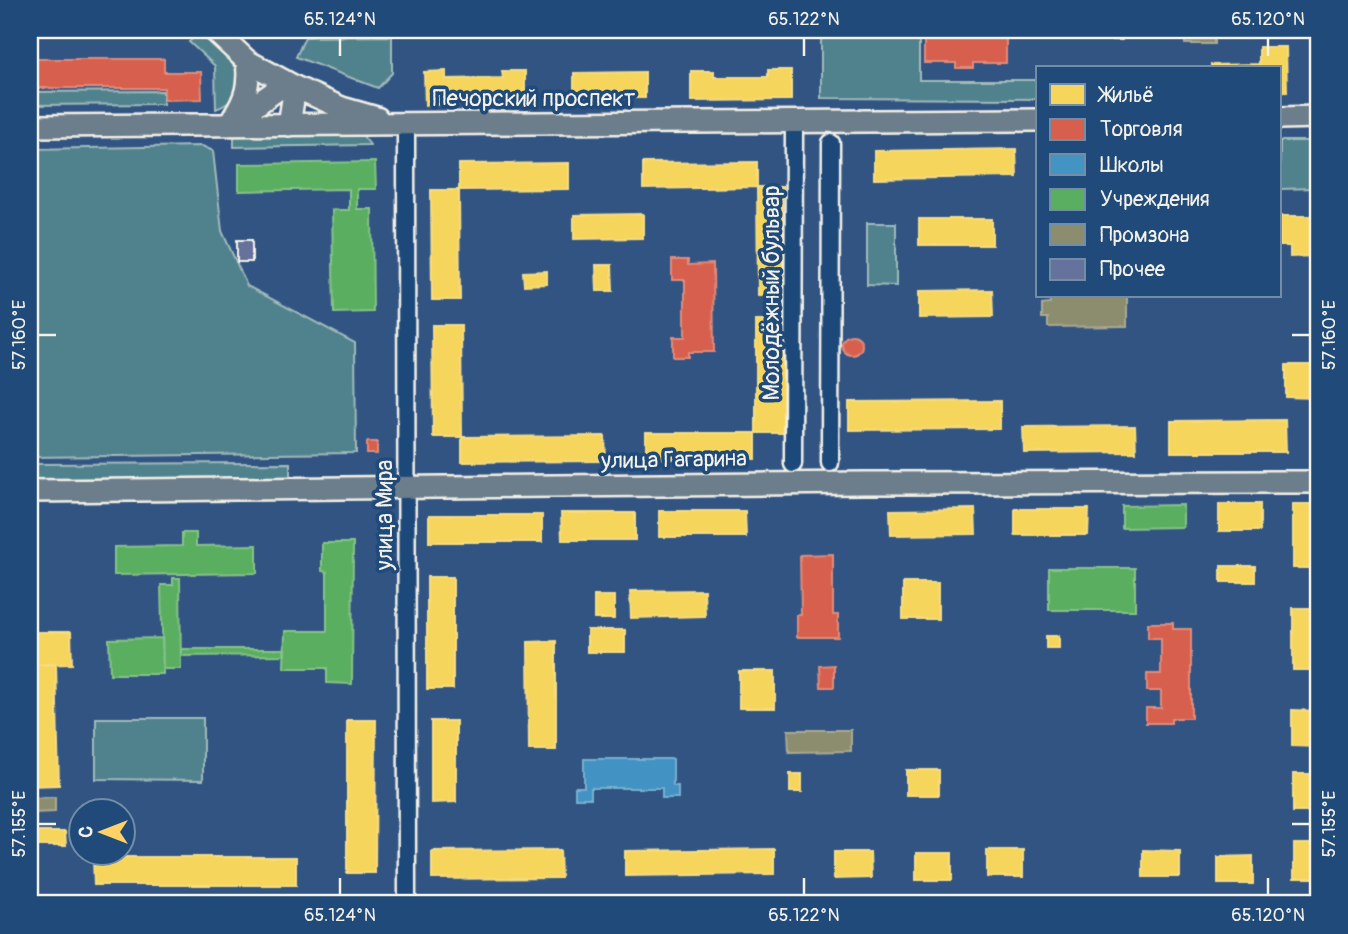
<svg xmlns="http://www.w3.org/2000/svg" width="1348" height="934" viewBox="0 0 1348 934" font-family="Pangolin,sans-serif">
<rect width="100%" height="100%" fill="#315483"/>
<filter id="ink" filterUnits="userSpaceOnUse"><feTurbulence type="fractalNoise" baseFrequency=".0143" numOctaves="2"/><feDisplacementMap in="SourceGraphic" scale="14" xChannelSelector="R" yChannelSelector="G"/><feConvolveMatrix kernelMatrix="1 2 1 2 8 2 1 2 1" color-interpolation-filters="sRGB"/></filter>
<g filter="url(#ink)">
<!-- green -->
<path fill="#50828d" stroke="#a2baba" stroke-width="2" d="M821,30H919V80H1038V99L821,98Z
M392,36V73L378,88L296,57L305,37Z
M202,37C233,52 259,93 216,109L215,66L189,42L193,38Z
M163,91V104L30,105V92Z
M360,132L370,145L234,147V133Z
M1280,141H1316V188L1280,189Z
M202,146L213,151L222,231L247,286L355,343L356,453L30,457V149Z
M867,223H896V286L867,285Z
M290,463V482L30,483V464Z
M96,718H203V780L96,779Z"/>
<!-- homes -->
<path fill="#f6d55c" stroke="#f5dd86" stroke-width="2" d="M1100,30H1122V40H1100Z
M1259,47H1286L1287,92H1280V68H1211V65L1259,64Z
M768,70H791V100L691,101V71H714V77H768Z
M446,71V79L503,78L502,71H525V103L425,105L424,72Z
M645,72V98H574V73Z
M1016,149L1017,177L874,179V151Z
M757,162V187L643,189V163Z
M569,163V189L459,190V164Z
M757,187H782L784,296H758Z
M431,190H459L460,300H432Z
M643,214V238L574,239V215Z
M1280,216H1315V256L1290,257V246H1280Z
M919,219H992V245H919Z
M596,265H612L613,291H597Z
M547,271V284L524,285L523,272Z
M992,290L993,317L919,318V291Z
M756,321H783V433H756Z
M432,325H461L462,437H433Z
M1286,365H1313V398L1286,397Z
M1000,401V429L849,430V402Z
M1285,420L1286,452H1171V421Z
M1135,426L1136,452L1024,453L1023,427Z
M646,433H756V459H646Z
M605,436L606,461L462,462V437Z
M1219,504H1260V531H1219Z
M1293,504H1315V568H1293Z
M975,509L976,534L891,535L890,510Z
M1015,509H1089L1088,535H1015Z
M659,511H745L746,537H659Z
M561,513H635V540H562Z
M429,515H542V542H429Z
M1221,566H1255V582H1221Z
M427,577H453V689H427Z
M903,583H938V619H903Z
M704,590L705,616L631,618L630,591Z
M594,596H614V619H594Z
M1293,608H1315V670H1293Z
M587,630H625V652H587Z
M30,632H71L72,664L30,665Z
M1046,636H1059V648H1046Z
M556,641V750H529L528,642Z
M56,664L59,785L30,786V665Z
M739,671H775V708H739Z
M1292,710L1318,711V747L1292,746Z
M347,720H376L375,873H347Z
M431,721H456V802L431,803Z
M906,770H939V795H906Z
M790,774H802V792H790Z
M1293,774H1318V812H1293Z
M33,832H65L66,846H33Z
M1294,844H1318V878H1294Z
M774,849V874L625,876V851Z
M560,850L561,878L432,879V851Z
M987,850H1023V877H987Z
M1143,850L1180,851V877H1143Z
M834,852H870L871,878L834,879Z
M916,853H952V880H916Z
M1253,856V884H1218V857Z
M93,857H296V885H94Z"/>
<!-- shops -->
<path fill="#d6604d" stroke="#df8c7c" stroke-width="2" d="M924,30H944V34H982V30H1006V63H973V68H956V63H924Z
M30,59H164V72H201L202,99L164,100V88H30Z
M672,260H688V265L713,264L714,352H688V357H673V337H685V280H672Z
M842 345a10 10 0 1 1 20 0a10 10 0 1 1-20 0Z
M367,442H377V454H367Z
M833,554V615H838V637H797V615H801L800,555Z
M1148,623H1173V629H1191V718H1171V723H1146V708H1161V691H1147V674H1161V638H1148Z
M834,665V687H821L820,666Z"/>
<!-- schools -->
<path fill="#4393c3" stroke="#78afce" stroke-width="2" d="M584,759H673V786H678V798H662V788H591V798H575V787H584Z"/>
<!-- public -->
<path fill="#5aae61" stroke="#88c28a" stroke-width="2" d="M533,30H563L562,36H533Z
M375,162L376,189H357V209H372L373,312L334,313L332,210H349V189L239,191V164Z
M1183,505V527L1122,528V506Z
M182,533H196V546L257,545V573L114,575V547L182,546Z
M322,543H353L352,684L327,683V668H284L285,631H327V572L322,571Z
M1049,568H1135V610H1049Z
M173,578H180L181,669H163L161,585H173Z
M162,638L163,674H110L109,639Z
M181,649H285V655L181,656Z"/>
<!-- industry -->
<path fill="#8c8c6e" stroke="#abaa93" stroke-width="2" d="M1185,30H1214V44H1185Z
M1049,296H1127V326L1048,327V318H1042V305L1050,304Z
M788,730H851V751L789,752Z
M55,797V812L33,813V798Z"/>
<!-- building -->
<path fill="#65729c" stroke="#f4f1e8" stroke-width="2" d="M237,240H252V262H237Z"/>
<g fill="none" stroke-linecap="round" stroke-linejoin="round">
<defs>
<path id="minor" d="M406,125L407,904
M830,463L831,143
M793,464L794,123"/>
<path id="major" d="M214,30L247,61L295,87L342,108L377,118
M233,118C246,99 250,84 247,61
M1280,118L1318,117
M228,125L278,89L295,87L289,125
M30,126L1038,120
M30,491L865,483L1318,482"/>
</defs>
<!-- minor casing -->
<use href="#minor" stroke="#f4f1e8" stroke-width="21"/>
<!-- major casing -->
<use href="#major" stroke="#f4f1e8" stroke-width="26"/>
<!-- minor -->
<use href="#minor" stroke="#1f4a7a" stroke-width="16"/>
<!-- major -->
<use href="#major" stroke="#6c7d8b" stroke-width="21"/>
</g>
</g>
<!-- ticks -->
<path fill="none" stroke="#f4f1e8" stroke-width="2.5" d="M340,38V56M804,38V56M1268,38V56M38,335H56M1292,335H1310M38,824H56M1292,824H1310M340,878V895M804,878V895M1268,878V895"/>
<g text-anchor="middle" stroke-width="7" stroke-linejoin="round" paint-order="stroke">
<!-- street labels -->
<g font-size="23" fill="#f4f1e8" stroke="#1f4a7a">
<text x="534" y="106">Печорский проспект</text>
<text transform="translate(771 293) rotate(-90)" y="8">Молодёжный бульвар</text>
<text transform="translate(674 459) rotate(-1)" y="8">улица Гагарина</text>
<text transform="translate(384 515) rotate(-90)" y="8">улица Мира</text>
</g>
</g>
<!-- margin -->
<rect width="1348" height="934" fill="none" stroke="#1f4a7a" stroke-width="77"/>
<!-- legend -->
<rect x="1036" y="66" width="245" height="231" fill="#1f4a7a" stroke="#748da6" stroke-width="2"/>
<rect x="1050" y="84" width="35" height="21" fill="#f6d55c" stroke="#748da6" stroke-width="2"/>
<text x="1100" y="102" font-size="21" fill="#f4f1e8">Жильё</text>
<rect x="1050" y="119" width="35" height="21" fill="#d6604d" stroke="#748da6" stroke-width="2"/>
<text x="1100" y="136" font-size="21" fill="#f4f1e8">Торговля</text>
<rect x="1050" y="154" width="35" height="21" fill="#4393c3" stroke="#748da6" stroke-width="2"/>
<text x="1100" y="172" font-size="21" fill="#f4f1e8">Школы</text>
<rect x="1050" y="189" width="35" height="21" fill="#5aae61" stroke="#748da6" stroke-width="2"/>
<text x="1100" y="206" font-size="21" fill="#f4f1e8">Учреждения</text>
<rect x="1050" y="224" width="35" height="21" fill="#8c8c6e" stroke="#748da6" stroke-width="2"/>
<text x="1100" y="242" font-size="21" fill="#f4f1e8">Промзона</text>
<rect x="1050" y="259" width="35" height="21" fill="#65729c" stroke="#748da6" stroke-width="2"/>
<text x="1100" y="276" font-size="21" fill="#f4f1e8">Прочее</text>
<!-- north arrow -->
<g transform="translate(102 832) rotate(270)"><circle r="33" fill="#1f4a7a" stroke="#748da6" stroke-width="2"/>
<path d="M0-5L12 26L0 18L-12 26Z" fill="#ffd166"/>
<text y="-10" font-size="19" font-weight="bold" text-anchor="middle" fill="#f4f1e8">С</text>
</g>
<rect x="38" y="38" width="1272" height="857" fill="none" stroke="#f4f1e8" stroke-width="2.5"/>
<g font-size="18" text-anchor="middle" fill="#f4f1e8">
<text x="340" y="25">65.124°N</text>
<text x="804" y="25">65.122°N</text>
<text x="1268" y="25">65.120°N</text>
<text transform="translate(1329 335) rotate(-90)" y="6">57.160°E</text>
<text transform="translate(19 335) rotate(-90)" y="6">57.160°E</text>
<text transform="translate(1329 824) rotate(-90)" y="6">57.155°E</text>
<text transform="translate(19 824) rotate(-90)" y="6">57.155°E</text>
<text x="340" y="921">65.124°N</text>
<text x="804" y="921">65.122°N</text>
<text x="1268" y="921">65.120°N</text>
</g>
</svg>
